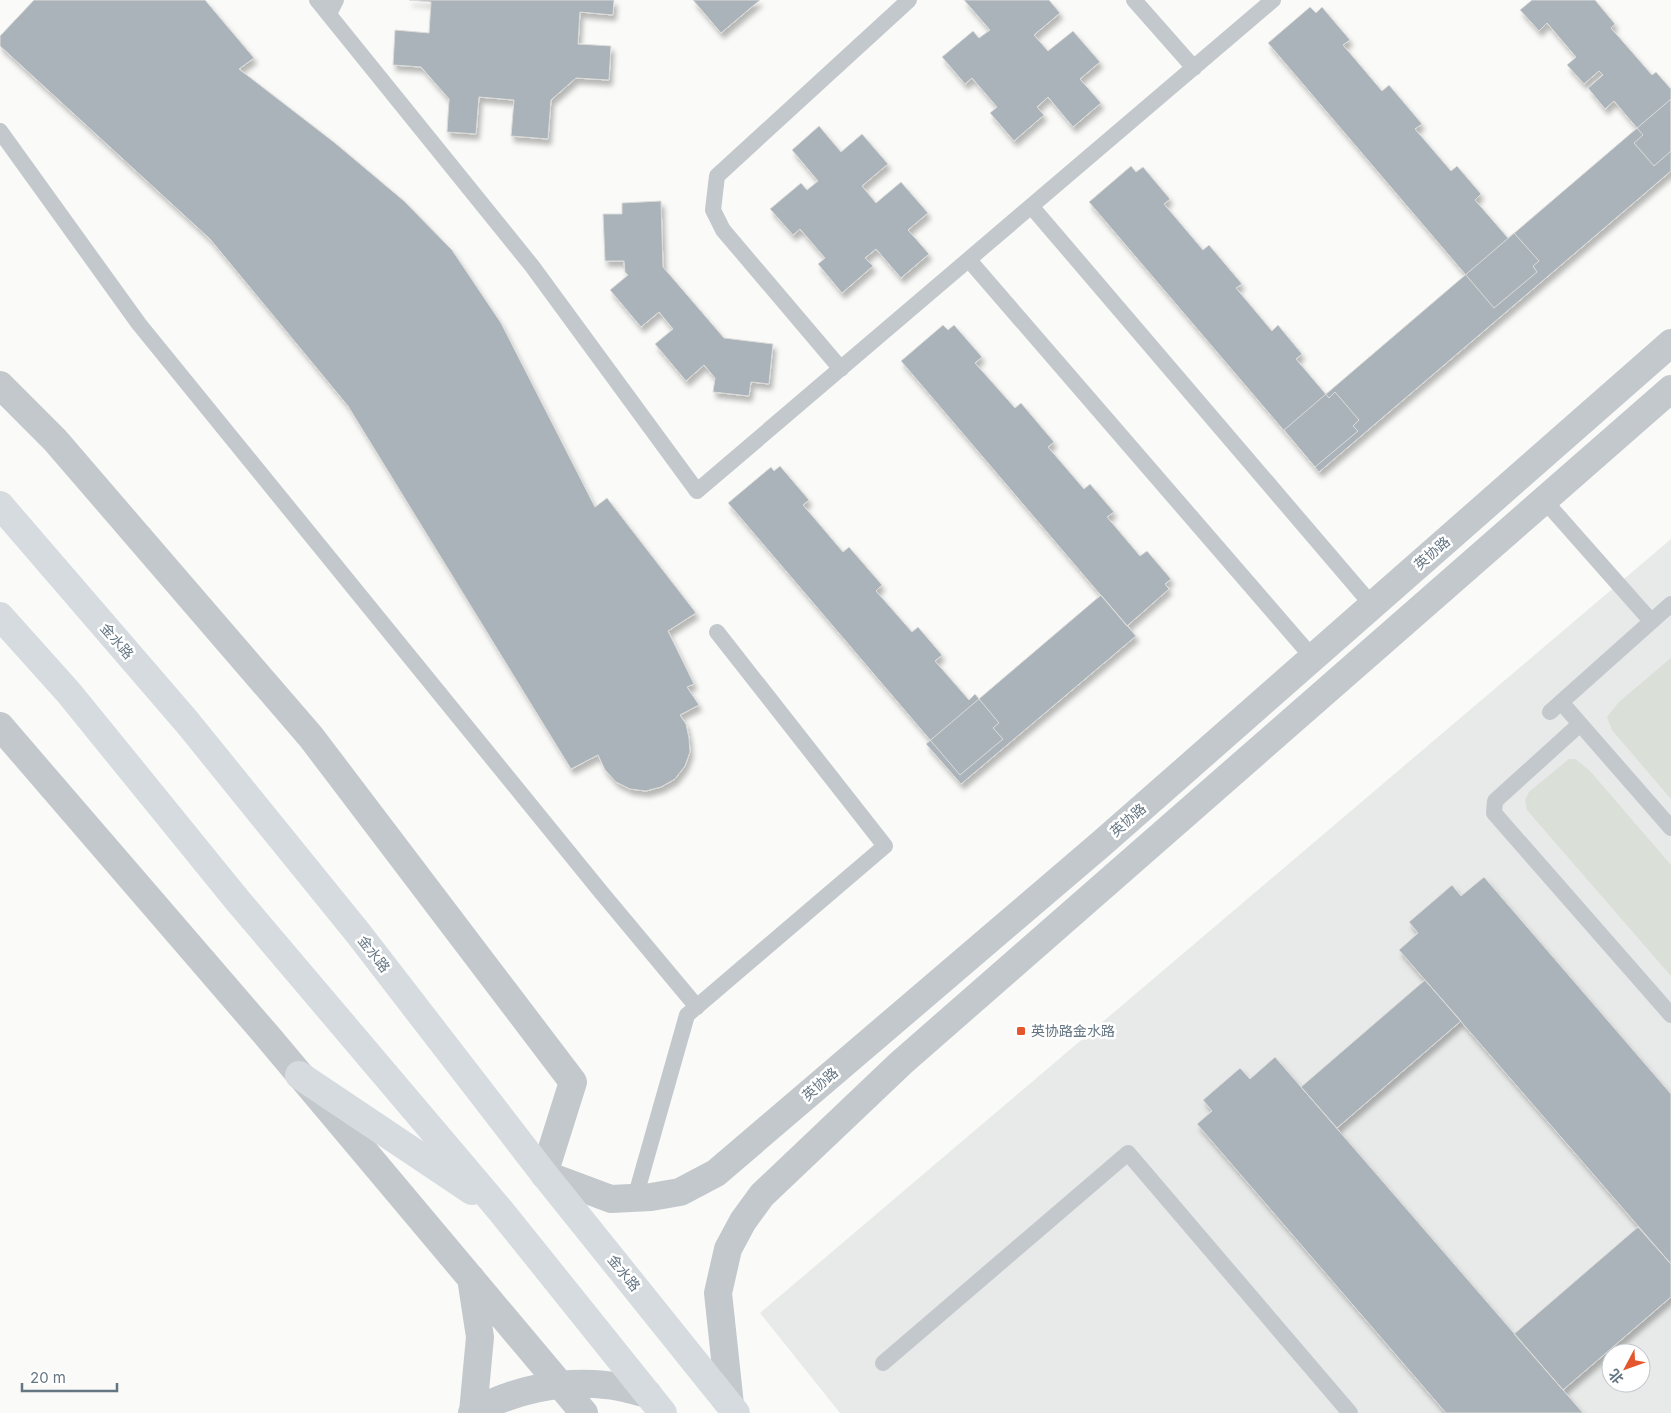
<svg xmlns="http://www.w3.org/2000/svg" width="1671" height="1413" viewBox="0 0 1671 1413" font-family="Inter,'Noto Sans SC',sans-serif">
<defs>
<filter id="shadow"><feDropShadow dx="3" dy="5.5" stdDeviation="2.5" flood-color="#0004"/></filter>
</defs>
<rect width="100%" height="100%" fill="#fafaf8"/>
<!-- built -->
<path fill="#e8e9e9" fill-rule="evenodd" d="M1671,539V1413H840L760,1313ZM1611,1353H1641V1383H1611Z"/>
<!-- green -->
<path fill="#dadfd7" d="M1671,658V799L1612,730L1607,717L1619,702Z
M1569,759H1575L1589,770L1671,865V976L1527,810L1525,800L1529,792Z"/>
<!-- building -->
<path fill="#aab3b9" stroke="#dcdcda" filter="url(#shadow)" d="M34,0H205L254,58L239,69L335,143L404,201L452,250L501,323L595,507L607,498L696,613L668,631L694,684L687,687L699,705L680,715L686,724L689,738L690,752L685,766L675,779L661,787L646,791L630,789L616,782L605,770L598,755L571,769L348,406L210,239L0,46V36Z
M409,0H614L613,15L580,12L578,44L611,46L609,80L576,78L551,100L548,139L511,136L514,100L479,97L476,134L447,132L449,99L421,67L393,65L395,30L429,33L431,2Z
M693,0H760L721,33Z
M964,0H1049L1060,13L1034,35L1048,51L1073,31L1100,62L1080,79L1101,103L1073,127L1048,97L1037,107L1044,115L1014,141L990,113L997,107L972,78L965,84L942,57L973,31L979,38L990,30Z
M1532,0H1595L1615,24L1611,28L1652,75L1656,72L1671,89V151L1654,166L1634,143L1643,135L1614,101L1605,109L1588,88L1603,75L1599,71L1584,84L1567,65L1576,57L1547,23L1539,31L1520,10Z
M1310,7L1316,13L1322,7L1350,40L1343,45L1382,91L1389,85L1422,124L1415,129L1451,171L1457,166L1481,194L1475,200L1508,238L1514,233L1539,261L1533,266L1537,272L1494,308L1268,43Z
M1671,99V171L1319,472L1284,430Z
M819,126L841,152L862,134L888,164L862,186L876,203L901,182L928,213L908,230L929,254L901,278L876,249L865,258L873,266L842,293L818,264L825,258L800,229L793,235L770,209L801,183L807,190L818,181L792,150Z
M1131,166L1136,172L1143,167L1170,199L1164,204L1203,250L1209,245L1242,284L1236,288L1272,331L1278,325L1302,354L1296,359L1329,398L1335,392L1359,420L1353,426L1358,431L1315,467L1089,202Z
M661,201L663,267L724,338L773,344L769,384L751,382L749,396L713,392L715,378L704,365L686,381L655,344L673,329L659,312L641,327L610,290L628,275L625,272L624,261H605L603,214H622V203Z
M943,325L948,330L954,325L982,357L975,363L1015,408L1021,403L1054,442L1048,447L1084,489L1090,484L1114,512L1107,517L1140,556L1147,551L1171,579L1165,584L1169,589L1127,626L901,361Z
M780,466L809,500L803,505L843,552L849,547L882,585L876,591L912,632L918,627L942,655L935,661L969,700L975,694L999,723L993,728L1003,739L960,775L728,503L771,467L774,471Z
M1101,595L1136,636L961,784L926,744Z
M1484,877L1671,1094V1264L1399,950L1418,933L1409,922L1452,885L1461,896Z
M1425,980L1461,1021L1337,1128L1301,1087Z
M1275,1057L1301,1087L1583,1413H1446L1197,1124L1212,1111L1203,1100L1240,1068L1250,1079Z
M1638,1227L1671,1264V1297L1563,1390L1514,1334Z"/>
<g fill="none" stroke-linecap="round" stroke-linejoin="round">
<!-- service -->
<path stroke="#c3c8cc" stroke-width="16" d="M317,0L532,266L697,491L1273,0
M1134,0L1194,68
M329,14L336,0
M0,131L139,324L601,892L697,1007
M1031,206L1372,605
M969,260L1313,658
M841,369L723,230L713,210L717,176L909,0
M1544,500L1651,621
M1561,702L1671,828
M1550,712L1671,604
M1580,724L1495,801L1494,813L1671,1015
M635,1198L687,1015L885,846L717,632
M883,1363L1128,1153L1350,1413"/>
<!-- minor -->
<path stroke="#c3c8cc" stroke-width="28" d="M0,726L269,1038L584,1413
M471,1278L480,1337L473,1412
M472,1413C512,1390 560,1380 606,1385C620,1386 634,1391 648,1394"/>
<!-- tertiary -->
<path stroke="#c3c8cc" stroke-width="28" d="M0,385L55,440L311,737L573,1082L544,1174L611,1199L651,1197L680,1192L716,1173L1101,844L1671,343
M730,1405L718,1293L728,1249L743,1221L762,1195L901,1063L1671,389"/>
<!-- primary -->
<path stroke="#d6dbdf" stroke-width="28" d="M0,505L187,722L358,933L544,1174L736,1413
M0,616L69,693L238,901L500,1210L663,1413
M299,1075L472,1191"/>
</g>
<!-- markers -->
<rect fill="#e4572e" stroke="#fff" stroke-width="2" x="1016" y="1026" width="10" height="10" rx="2.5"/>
<g text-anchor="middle" stroke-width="5" stroke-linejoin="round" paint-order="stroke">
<!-- street labels -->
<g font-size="14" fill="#657683" stroke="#fff">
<text transform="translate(1432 553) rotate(-41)" y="5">英协路</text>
<text transform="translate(117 641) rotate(49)" y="5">金水路</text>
<text transform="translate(1128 820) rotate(-41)" y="5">英协路</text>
<text transform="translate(374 954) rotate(52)" y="5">金水路</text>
<text transform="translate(820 1084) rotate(-41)" y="5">英协路</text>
<text transform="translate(624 1273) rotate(51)" y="5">金水路</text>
</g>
<!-- poi labels -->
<g font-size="14" fill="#657683" stroke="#fff" text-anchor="start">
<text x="1031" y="1036">英协路金水路</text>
</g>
</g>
<!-- north arrow -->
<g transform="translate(1626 1368) rotate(229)"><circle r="24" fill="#ffffff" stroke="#c1c8cd"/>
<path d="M0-4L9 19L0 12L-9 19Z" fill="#e4572e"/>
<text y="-8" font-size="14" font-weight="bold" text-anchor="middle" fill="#657683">北</text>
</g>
<!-- scale -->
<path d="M22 1383v8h95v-8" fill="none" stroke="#657683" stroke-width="2.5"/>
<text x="30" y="1383" font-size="15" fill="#657683" stroke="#ffffff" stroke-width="4" paint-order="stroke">20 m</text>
</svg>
